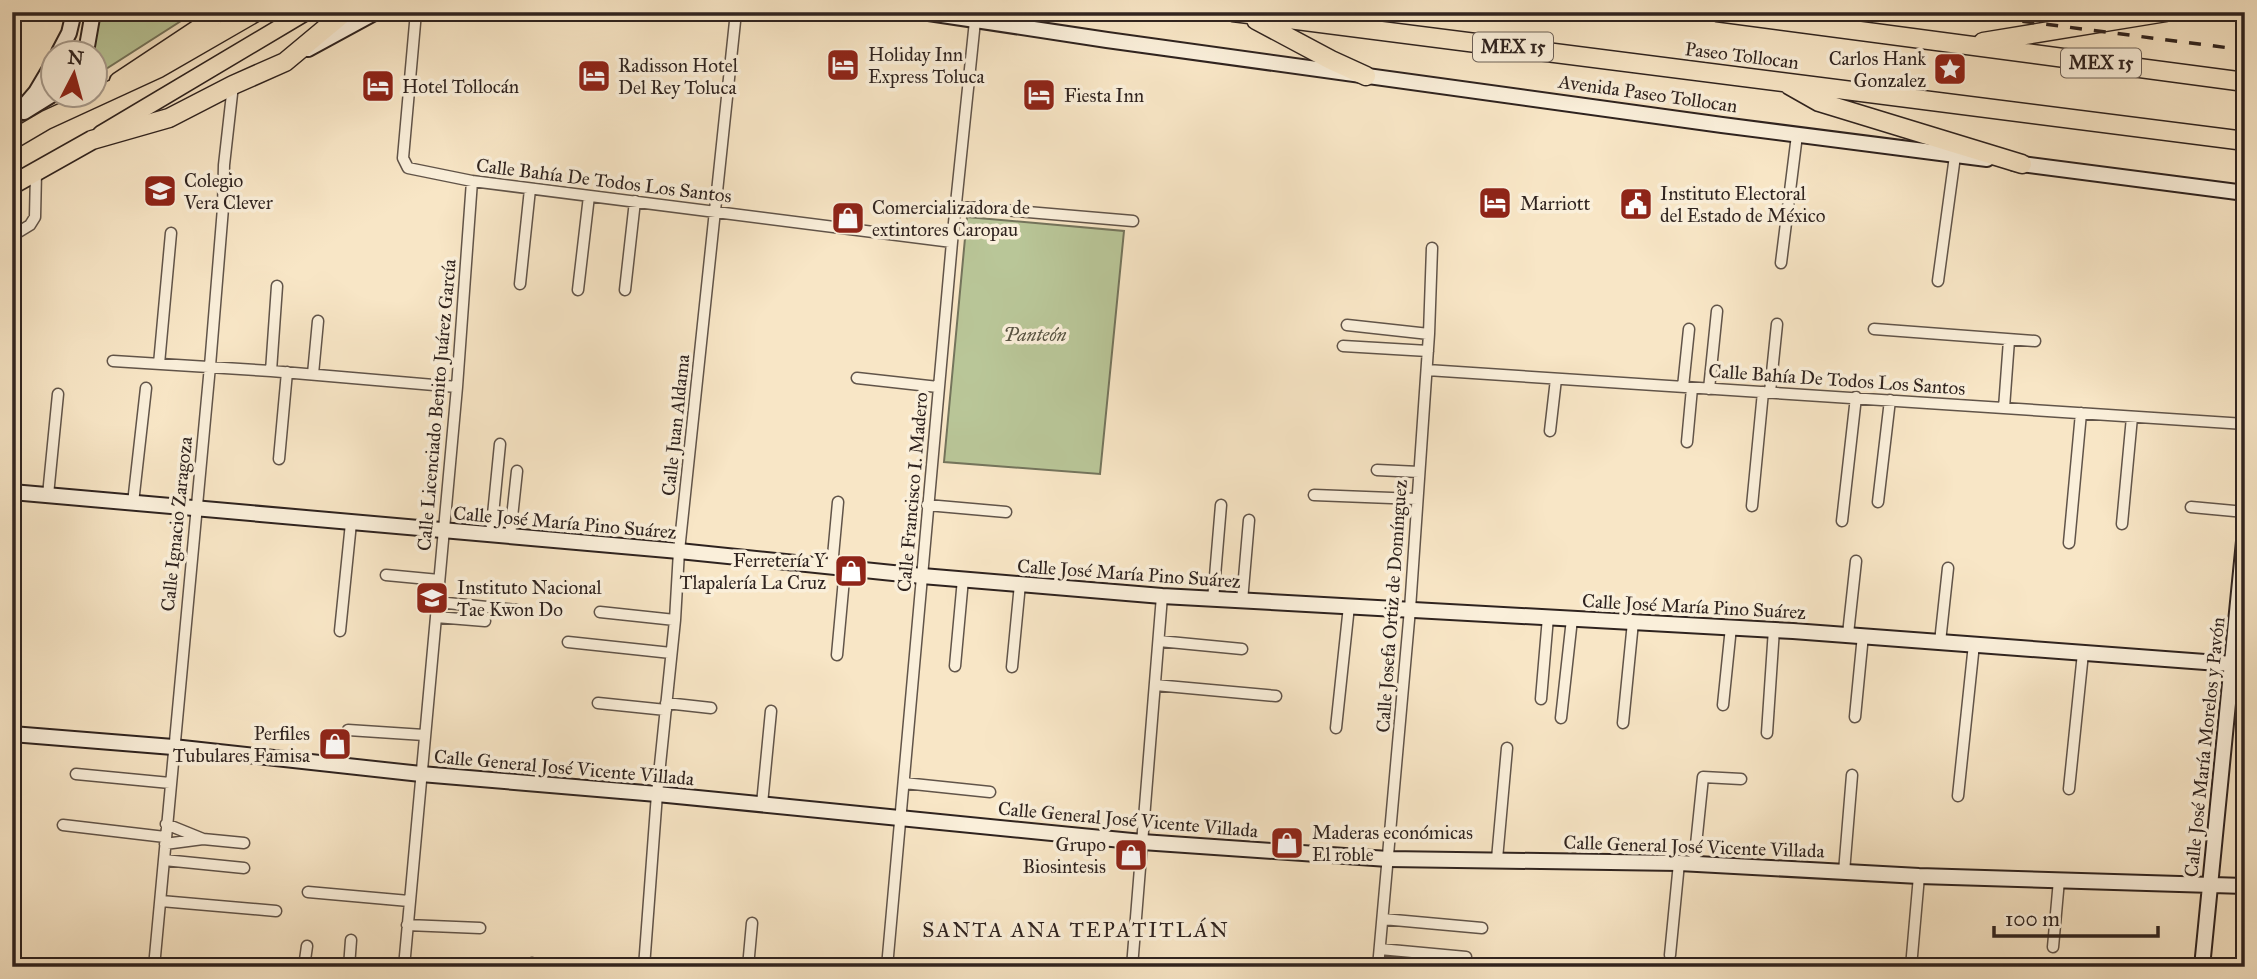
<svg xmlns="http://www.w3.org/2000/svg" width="2257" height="979" viewBox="0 0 2257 979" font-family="'IM FELL Great Primer',serif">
<rect width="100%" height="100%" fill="#f8e6c6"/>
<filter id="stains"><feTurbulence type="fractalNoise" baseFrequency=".00286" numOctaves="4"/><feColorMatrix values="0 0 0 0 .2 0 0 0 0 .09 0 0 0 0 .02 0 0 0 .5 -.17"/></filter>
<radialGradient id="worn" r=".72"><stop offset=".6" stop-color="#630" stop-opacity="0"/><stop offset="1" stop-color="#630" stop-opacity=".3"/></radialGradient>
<!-- green -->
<path fill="#b9c698" stroke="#74745c" stroke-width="2" d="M99,12H195L95,76L94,52H92Z
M967,217L1124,231L1100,474L944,462Z"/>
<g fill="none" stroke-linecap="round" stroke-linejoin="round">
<defs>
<path id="street" d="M416,12L403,158L408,168L472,181L952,242
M956,206L1133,221
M12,236L30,225L35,217L36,172
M1781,263L1797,135
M1938,281L1955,156
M520,284L530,189
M578,290L589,196
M625,290L635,201
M1347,325L1429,334
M1874,329L2035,341
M1343,346L1428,351
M113,361L271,371L457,387
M159,364L171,233
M1427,370L2245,424
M271,371L277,286
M313,374L318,321
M857,378L938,387
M1683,387L1689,329
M1709,389L1717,311
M1770,392L1777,324
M2004,408L2009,340
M1550,431L1556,379
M1687,442L1692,388
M279,459L287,372
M1377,470L1419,472
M48,495L58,394
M1314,495L1417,499
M1878,502L1890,400
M133,503L146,388
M927,505L1006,512
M1752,506L1763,392
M2191,507L2245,512
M1842,521L1856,397
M2122,524L2132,417
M491,535L500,444
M510,536L517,471
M2069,543L2081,413
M832,567L838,502
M386,575L439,580
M1213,600L1221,505
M1242,601L1249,520
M437,602L517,610
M600,612L675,620
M436,617L485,621
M340,631L351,523
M1848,634L1856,561
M1159,641L1242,649
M568,642L671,653
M1940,642L1948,568
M837,655L845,568
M955,666L963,579
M1012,667L1020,584
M1155,685L1276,696
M1541,699L1548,617
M598,703L666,710
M666,703L711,708
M1723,705L1731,627
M1855,717L1863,635
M1561,718L1572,619
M1623,723L1633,622
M1336,728L1349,606
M348,730L424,735
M1767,733L1774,629
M76,774L170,783
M904,783L990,792
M2069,789L2083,653
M1958,796L1974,644
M762,804L771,711
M166,824L203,839
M63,825L165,837
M165,844L203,839L244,843
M1497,859L1507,748
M164,860L244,868
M1694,864L1703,777L1741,779
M1844,872L1852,775
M308,892L409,901
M161,901L276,911
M1383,919L1482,928
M407,925L480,928
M2053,947L2059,880
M1380,949L1466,957
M1670,955L1679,863
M154,967L210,366L223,208L224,165L233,85
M304,967L307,946
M349,967L351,940
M404,967L457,387L472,181
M532,967V963
M644,967L657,794L675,620L679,551L736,12
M748,967L752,923
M887,967L952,242L975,21
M1132,967L1162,596
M1378,967L1410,609L1429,334L1432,248
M1911,967L1919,876"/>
<path id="secondary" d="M922,12L1107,40L1722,125L1987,159
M308,49L376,12
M59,52L69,33L74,12
M86,52L93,12
M24,112L53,94
M13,119L36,92L52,65
M2014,163L2245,193
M12,492L679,551L922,576L1162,596L1793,631L2245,665
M12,734L173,747L421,774L657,794L1142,842L1388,859L1679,863L1919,876L2245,886
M2202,967L2245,531"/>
<path id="primary" d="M118,81L222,12
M101,134L306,12"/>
<path id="highway" d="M1233,12L2245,141
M1717,12L2245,82
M1256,20L1331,60L1366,76
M1983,42L2166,12
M1789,85L1819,102L2022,164
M12,140L46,120L159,68L256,12
M12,185L92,140L169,118L233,85L285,62L345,12"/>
</defs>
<!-- street casing -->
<use href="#street" stroke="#615449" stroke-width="13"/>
<!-- secondary casing -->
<use href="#secondary" stroke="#2f231f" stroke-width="18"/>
<!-- primary casing -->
<use href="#primary" stroke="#2f231f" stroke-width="19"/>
<!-- highway casing -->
<use href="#highway" stroke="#2f231f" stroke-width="21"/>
<!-- street -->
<use href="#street" stroke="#faefda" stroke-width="10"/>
<!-- secondary -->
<use href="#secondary" stroke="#faefda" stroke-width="14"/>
<!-- primary -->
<use href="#primary" stroke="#f8e6c6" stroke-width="16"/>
<!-- highway -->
<use href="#highway" stroke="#f8e6c6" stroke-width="18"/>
<!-- rail -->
<path stroke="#2f231f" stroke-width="3.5" stroke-dasharray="12 12" stroke-linecap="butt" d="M1951,12L2245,50"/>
</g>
<!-- icons -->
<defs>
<symbol id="hotel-square" viewBox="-11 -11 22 22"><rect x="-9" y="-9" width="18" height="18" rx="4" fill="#8f2418" stroke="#faefda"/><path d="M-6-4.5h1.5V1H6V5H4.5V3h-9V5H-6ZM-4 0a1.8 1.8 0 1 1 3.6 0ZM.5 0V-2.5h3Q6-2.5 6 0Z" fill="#fff"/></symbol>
<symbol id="sight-square" viewBox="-11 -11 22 22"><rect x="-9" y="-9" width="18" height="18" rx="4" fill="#8f2418" stroke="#faefda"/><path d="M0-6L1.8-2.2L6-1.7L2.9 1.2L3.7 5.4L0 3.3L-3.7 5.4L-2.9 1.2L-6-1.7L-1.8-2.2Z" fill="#fff"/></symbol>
<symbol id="school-square" viewBox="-11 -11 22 22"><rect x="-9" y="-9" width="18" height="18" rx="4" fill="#8f2418" stroke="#faefda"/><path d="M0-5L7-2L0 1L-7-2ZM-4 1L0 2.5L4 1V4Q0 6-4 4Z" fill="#fff"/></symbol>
<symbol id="civic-square" viewBox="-11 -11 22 22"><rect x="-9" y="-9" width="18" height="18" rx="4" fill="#8f2418" stroke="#faefda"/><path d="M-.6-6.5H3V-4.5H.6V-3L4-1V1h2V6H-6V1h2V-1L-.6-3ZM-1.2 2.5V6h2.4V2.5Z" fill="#fff"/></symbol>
<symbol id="shop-square" viewBox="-11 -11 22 22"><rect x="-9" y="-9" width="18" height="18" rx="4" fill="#8f2418" stroke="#faefda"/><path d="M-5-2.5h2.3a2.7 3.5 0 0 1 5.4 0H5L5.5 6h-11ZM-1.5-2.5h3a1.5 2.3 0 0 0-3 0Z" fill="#fff"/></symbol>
</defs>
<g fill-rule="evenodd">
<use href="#hotel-square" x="824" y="46" width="38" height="38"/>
<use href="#sight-square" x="1931" y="50" width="38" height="38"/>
<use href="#hotel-square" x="575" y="57" width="38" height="38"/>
<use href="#hotel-square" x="359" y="67" width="38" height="38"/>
<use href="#hotel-square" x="1020" y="76" width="38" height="38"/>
<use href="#school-square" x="141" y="172" width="38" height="38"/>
<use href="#hotel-square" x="1476" y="184" width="38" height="38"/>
<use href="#civic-square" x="1617" y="185" width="38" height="38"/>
<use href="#shop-square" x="829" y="199" width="38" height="38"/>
<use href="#shop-square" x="832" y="552" width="38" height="38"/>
<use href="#school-square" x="413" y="579" width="38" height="38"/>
<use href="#shop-square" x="316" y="725" width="38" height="38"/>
<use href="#shop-square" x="1268" y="824" width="38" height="38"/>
<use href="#shop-square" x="1112" y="836" width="38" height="38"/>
</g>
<g text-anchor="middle" stroke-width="7" stroke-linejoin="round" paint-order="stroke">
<!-- shield labels -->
<g fill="#faefda" stroke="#6c6057" stroke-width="2">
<rect x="1473" y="32.5" width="80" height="29" rx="5"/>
<rect x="2061" y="48.5" width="80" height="29" rx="5"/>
</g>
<g font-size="18" font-weight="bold" fill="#2f231f">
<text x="1513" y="53">MEX 15</text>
<text x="2101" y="69">MEX 15</text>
</g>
<!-- poi labels -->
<g font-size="19" fill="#2f231f" stroke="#faefda" text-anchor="start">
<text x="868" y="61">Holiday Inn<tspan x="868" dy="22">Express Toluca</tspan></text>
<text x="1926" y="65" text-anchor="end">Carlos Hank<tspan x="1926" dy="22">Gonzalez</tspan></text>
<text x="618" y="72">Radisson Hotel<tspan x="618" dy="22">Del Rey Toluca</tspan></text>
<text x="402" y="93">Hotel Tollocán</text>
<text x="1064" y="102">Fiesta Inn</text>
<text x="184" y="187">Colegio<tspan x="184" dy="22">Vera Clever</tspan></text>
<text x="1660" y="200">Instituto Electoral<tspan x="1660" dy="22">del Estado de México</tspan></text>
<text x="1520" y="210">Marriott</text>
<text x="872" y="214">Comercializadora de<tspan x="872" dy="22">extintores Caropau</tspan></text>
<text x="826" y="567" text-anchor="end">Ferretería Y<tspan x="826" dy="22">Tlapalería La Cruz</tspan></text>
<text x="457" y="594">Instituto Nacional<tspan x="457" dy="22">Tae Kwon Do</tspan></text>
<text x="310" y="740" text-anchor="end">Perfiles<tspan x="310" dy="22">Tubulares Famisa</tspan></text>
<text x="1312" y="839">Maderas económicas<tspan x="1312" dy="22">El roble</tspan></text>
<text x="1106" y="851" text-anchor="end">Grupo<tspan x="1106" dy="22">Biosintesis</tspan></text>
</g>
<!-- street labels -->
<g font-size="19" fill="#2f231f" stroke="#faefda">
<text transform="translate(1742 55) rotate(7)" y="7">Paseo Tollocan</text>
<text transform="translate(1648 93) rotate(8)" y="7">Avenida Paseo Tollocan</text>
<text transform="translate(604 180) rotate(7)" y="7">Calle Bahía De Todos Los Santos</text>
<text transform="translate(1837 379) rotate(4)" y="7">Calle Bahía De Todos Los Santos</text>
<text transform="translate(436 405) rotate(-85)" y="7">Calle Licenciado Benito Juárez García</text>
<text transform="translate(675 425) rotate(-84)" y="7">Calle Juan Aldama</text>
<text transform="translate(912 492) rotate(-85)" y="7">Calle Francisco I. Madero</text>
<text transform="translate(565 522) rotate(5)" y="7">Calle José María Pino Suárez</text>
<text transform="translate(176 524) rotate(-84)" y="7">Calle Ignacio Zaragoza</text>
<text transform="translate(1129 573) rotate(4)" y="7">Calle José María Pino Suárez</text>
<text transform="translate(1391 606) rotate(-86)" y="7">Calle Josefa Ortiz de Domínguez</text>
<text transform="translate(1694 606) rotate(3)" y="7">Calle José María Pino Suárez</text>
<text transform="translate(2204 747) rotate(-84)" y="7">Calle José María Morelos y Pavón</text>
<text transform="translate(564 767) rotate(5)" y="7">Calle General José Vicente Villada</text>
<text transform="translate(1128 819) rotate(5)" y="7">Calle General José Vicente Villada</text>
<text transform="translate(1694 846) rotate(2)" y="7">Calle General José Vicente Villada</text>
</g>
<!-- park labels -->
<g font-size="19" font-style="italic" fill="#585443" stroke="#faefda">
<text x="1035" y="341">Panteón</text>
</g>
<!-- neighbourhood labels -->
<g font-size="21" letter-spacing="2" fill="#2f231f" stroke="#faefda">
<text x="1076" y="937">SANTA ANA TEPATITLÁN</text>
</g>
</g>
<!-- margin -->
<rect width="2257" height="979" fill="none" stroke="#f8e6c6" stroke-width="42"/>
<rect x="14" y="14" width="2229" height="951" fill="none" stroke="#2f231f" stroke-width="3.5"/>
<rect x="21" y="21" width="2215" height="937" fill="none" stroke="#2f231f" stroke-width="2"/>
<!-- north arrow -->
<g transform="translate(74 74) rotate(6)"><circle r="33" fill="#faefda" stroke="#a99d8f" stroke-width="2"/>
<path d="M0-5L12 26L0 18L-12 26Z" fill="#8f2418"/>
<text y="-10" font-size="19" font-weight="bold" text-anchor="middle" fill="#2f231f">N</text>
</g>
<!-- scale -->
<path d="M1994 926v10h164v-10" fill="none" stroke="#2f231f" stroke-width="3.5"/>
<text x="2005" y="926" font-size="21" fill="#2f231f" stroke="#faefda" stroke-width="5" paint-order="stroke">100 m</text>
<rect width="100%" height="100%" filter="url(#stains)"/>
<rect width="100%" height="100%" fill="url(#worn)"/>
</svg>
